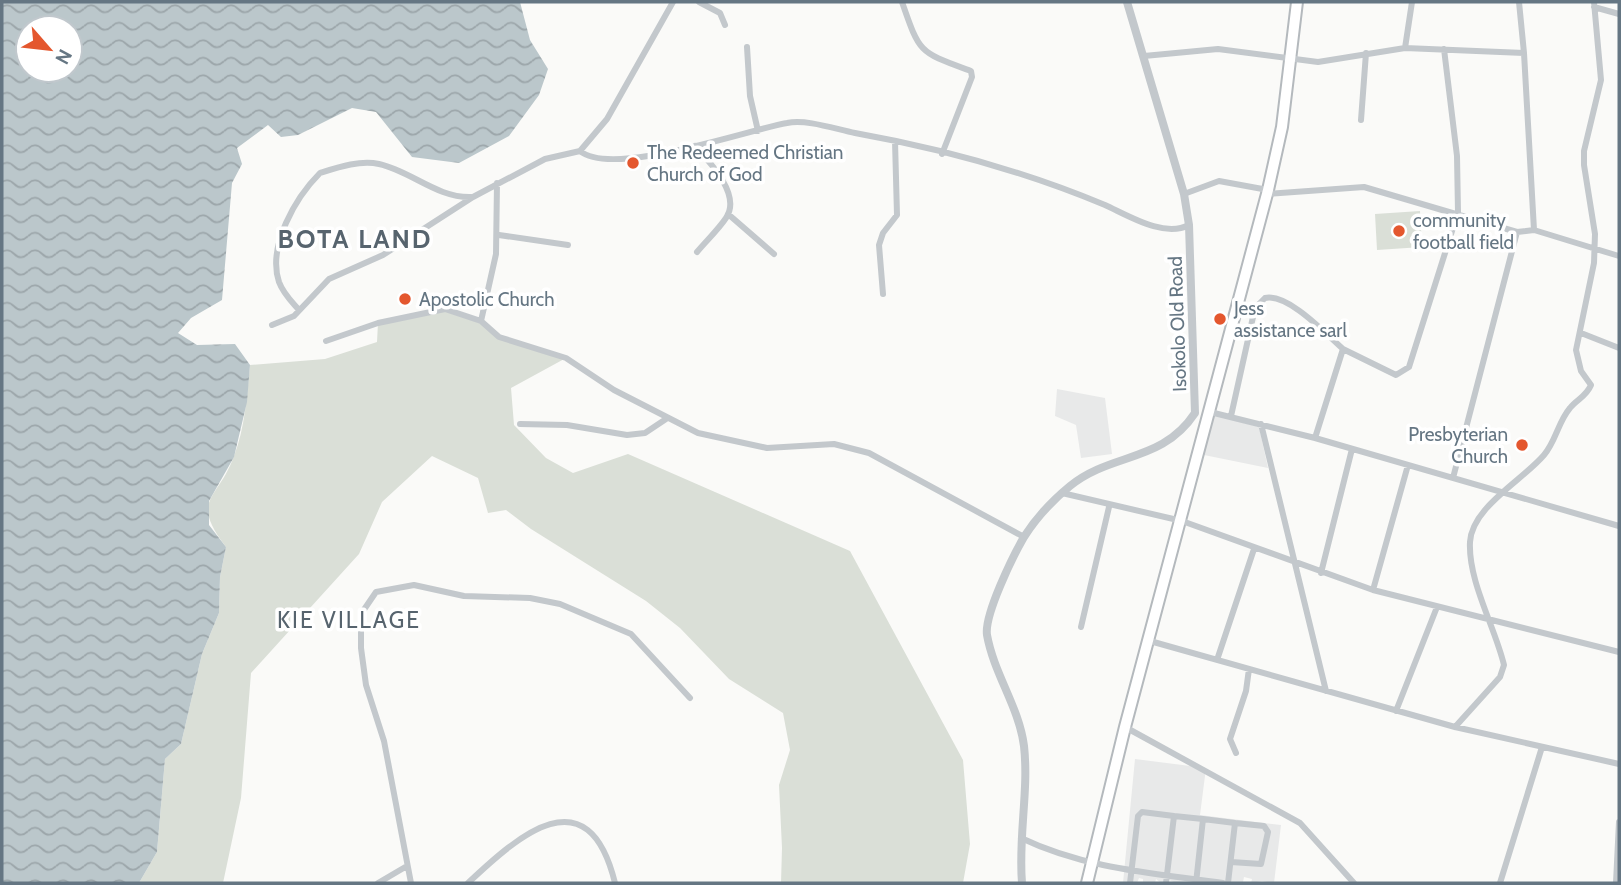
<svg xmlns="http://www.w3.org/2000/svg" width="1621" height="885" viewBox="0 0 1621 885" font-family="Cabin,sans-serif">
<defs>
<pattern id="water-waves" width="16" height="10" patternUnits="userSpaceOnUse" patternTransform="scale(1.75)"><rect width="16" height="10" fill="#bbc7cb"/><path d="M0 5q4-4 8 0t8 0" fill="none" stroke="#9ca6aa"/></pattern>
</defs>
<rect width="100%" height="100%" fill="#fafaf8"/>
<!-- built -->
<path fill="#e8e9e9" d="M1057,389L1105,398L1112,454L1081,458L1076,425L1055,416Z
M1214,415L1259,427L1268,468L1204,455Z
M1135,759L1206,768L1200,815L1281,825L1274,883L1262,881L1251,883L1252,879L1244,877L1243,882L1248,883H1176L1169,880L1161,883L1156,879L1155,883H1143V879L1139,878L1137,883H1123Z"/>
<!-- grass -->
<path fill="#dadfd7" d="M1420,211L1422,247L1377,250L1375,214Z
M445,309L489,327L493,333L566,358L511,388L514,425L546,458L573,473L628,454L850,551L963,760L970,844L963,883H781L782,848L779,785L790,750L783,713L729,679L680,628L646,601L531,529L506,510L488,513L478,478L432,456L382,502L359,554L251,673L241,798L223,883H139L157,852L165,759L181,744L202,654L219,613L220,577L226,547C189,498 218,501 234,456C245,428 247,395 250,365L325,359L377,342L378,323Z"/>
<!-- water -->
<path fill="url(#water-waves)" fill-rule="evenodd" d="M2,2H520L530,40L548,69L539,95L509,136L459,163L412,157L376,112L352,108L298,135L281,137L268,125L237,148L242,164L232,183L222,300L191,318L178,333L197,345L235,344L250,365L247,402L234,457L209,501V525L226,547L220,577L219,613L202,654L181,744L165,759L157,852L139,883H2ZM28,28H70V70H28Z"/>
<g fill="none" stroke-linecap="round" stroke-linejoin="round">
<defs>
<path id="trunk" d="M1087,883L1125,727L1268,190L1282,127L1297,2"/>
</defs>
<!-- trunk casing -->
<use href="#trunk" stroke="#b4b9bd" stroke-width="14"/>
<!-- minor -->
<path stroke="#c3c8cc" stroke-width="6" d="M699,2L720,13L725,25
M902,2C920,54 919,52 971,71L972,77L942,154
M1519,2L1524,53
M1594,7L1619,14
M747,47L750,96L758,131
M1405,48L1412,2
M1144,56L1218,49L1318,62L1405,48L1524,53L1534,230
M1361,120L1366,53
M695,146C709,161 742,195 726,218C718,230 706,241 697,252
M580,151C612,178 747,130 787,123C807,119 835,129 855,133C939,148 1026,172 1105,205C1129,216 1164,238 1189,225
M497,183L496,254L481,321L499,337L566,358L614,390L698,433L767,448L834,444L869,453L1024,537
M1184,194L1219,181L1268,190
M1267,194L1364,187L1517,232L1534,230L1619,256
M728,214L774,254
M499,235L568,245
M883,294L879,245L883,233L897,215L895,141
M298,309C291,301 283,293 279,282C267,246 296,197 320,173C339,167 360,160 379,164C411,171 437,198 471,197
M272,325L294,316L329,279L383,255L473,197L545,159L580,151L607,119L673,2
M1581,333L1619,348
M326,341L378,323L445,309L481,321
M1343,349L1396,375L1409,367L1458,212L1457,156L1444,49
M1210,412L1315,438L1619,526
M1231,416L1255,308L1265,298C1288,293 1326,334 1343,349L1315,438
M520,424L567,425L627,435L645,433L666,419
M1261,424L1326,691
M1453,478L1517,232
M1062,493L1182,521L1373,590L1619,652
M1321,573L1352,449
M1373,590L1408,465
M1081,627L1109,507
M1150,641L1455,727L1619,764
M1217,660L1254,549
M1396,711L1437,607
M1125,727L1300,823L1354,883
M1455,727L1500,677L1504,665C1495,627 1468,581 1470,542C1472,507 1523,480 1544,455C1556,441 1558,422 1570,408C1577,399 1586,397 1591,385L1581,371L1576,350L1594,263L1595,234L1584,165V151L1601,80L1594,2
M1236,753L1230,739L1246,691L1249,669
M1174,816L1203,819
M1021,838C1086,869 1153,873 1223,883
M1231,862L1261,864L1268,832L1264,826L1235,823
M378,883L407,866
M411,883L384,741L366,685L361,648V614L376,592L414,585L464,596L530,598L560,604L631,634L690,698
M468,883C518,836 588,773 615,883
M1130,883L1138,816L1142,812L1174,816L1166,883
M1196,883L1203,819L1235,823L1228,883
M1500,883L1542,747
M1616,883L1619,822"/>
<!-- tertiary -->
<path stroke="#c3c8cc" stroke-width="8" d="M1022,883C1018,837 1029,791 1024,746C1019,707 994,674 987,635C984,615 1013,556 1024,537C1036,518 1053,500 1070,486C1112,452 1162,463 1195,413L1189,225L1184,194L1127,2"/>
<!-- trunk -->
<use href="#trunk" stroke="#fff" stroke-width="10"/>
</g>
<!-- markers -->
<g fill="#e4572e" stroke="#fff" stroke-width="2.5">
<circle cx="633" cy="163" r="7"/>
<circle cx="1399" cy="231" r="7"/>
<circle cx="405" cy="299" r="7"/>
<circle cx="1220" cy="319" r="7"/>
<circle cx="1522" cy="445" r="7"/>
</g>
<g text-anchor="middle" stroke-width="7" stroke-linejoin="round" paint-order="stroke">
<!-- poi labels -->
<g font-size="19" fill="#657683" stroke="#fff" text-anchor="start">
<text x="647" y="159">The Redeemed Christian<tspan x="647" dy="22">Church of God</tspan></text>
<text x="1413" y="227">community<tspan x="1413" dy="22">football field</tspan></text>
<text x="419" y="306">Apostolic Church</text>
<text x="1234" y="315">Jess<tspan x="1234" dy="22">assistance sarl</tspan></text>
<text x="1508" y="441" text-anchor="end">Presbyterian<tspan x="1508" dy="22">Church</tspan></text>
</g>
<!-- street labels -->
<g font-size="19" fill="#657683" stroke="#fff">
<text transform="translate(1177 324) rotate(-92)" y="7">Isokolo Old Road</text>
</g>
<!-- quarter labels -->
<g font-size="23" letter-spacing="2" fill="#57646e" stroke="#fff">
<text x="349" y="628">KIE VILLAGE</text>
</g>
<!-- district labels -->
<g font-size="26" font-weight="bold" letter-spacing="2" fill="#57646e" stroke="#fff">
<text x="355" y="248">BOTA LAND</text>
</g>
</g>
<!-- border -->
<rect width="1621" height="885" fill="none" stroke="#657683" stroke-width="7"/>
<!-- north arrow -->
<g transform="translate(49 49) rotate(118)"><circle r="33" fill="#ffffff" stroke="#c1c8cd" stroke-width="2"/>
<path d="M0-5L12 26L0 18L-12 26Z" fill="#e4572e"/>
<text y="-10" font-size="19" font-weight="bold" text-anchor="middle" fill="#657683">N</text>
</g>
</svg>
